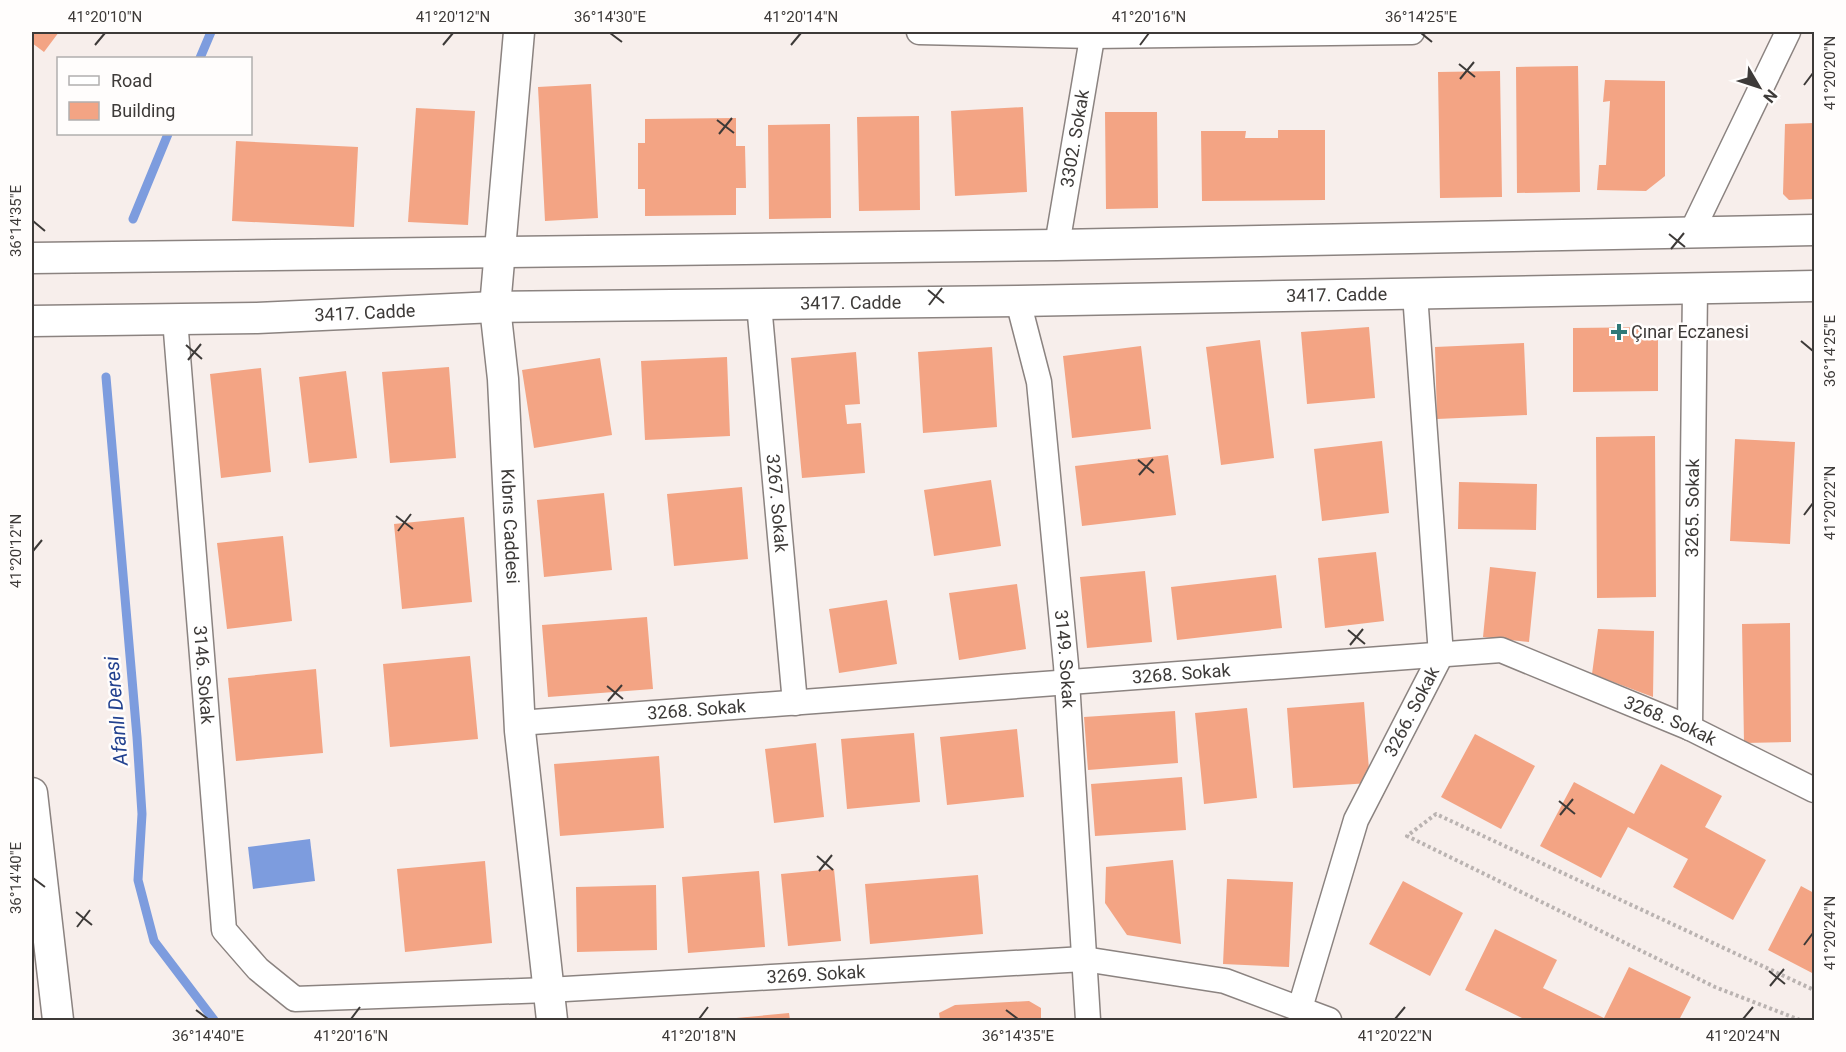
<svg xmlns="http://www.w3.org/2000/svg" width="1846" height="1052" viewBox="0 0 1846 1052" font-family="Roboto,sans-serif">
<rect width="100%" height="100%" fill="#f7eeeb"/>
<!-- water -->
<path fill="#7d9cde" d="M310,839L315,881L253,889L248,847Z"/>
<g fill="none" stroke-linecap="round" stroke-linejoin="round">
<!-- stream -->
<path stroke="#7d9cde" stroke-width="9" d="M200,58L211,32
M133,219L168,134
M106,377L137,737L142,814L138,880L154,941L214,1020"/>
</g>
<!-- building -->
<path fill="#f3a484" d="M32,32H59L44,52L32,43Z
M1578,66L1580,192L1517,193L1516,67Z
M1500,71L1502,197L1440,198L1438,72Z
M1605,80L1665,81V176L1646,191L1597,190L1599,165H1606L1610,101L1603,102Z
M591,84L598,218L545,221L538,87Z
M1023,107L1027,192L955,196L951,111Z
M416,108L475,111L468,225L408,222Z
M1105,112H1157L1158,208L1106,209Z
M919,116L920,210L859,211L857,117Z
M736,118V146H745L746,188H736V215L645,216V189H638V143H645V119Z
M1814,123V199L1789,200L1783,194L1785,124Z
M830,124L831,218L769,219L768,125Z
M1278,130H1325V200L1202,201L1201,131H1246L1245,138H1278Z
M236,141L358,147L354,227L232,221Z
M1369,327L1375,398L1307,404L1301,332Z
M1658,327V391L1573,392V328Z
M1260,340L1274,458L1221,465L1206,347Z
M1524,343L1527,415L1437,419L1435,347Z
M1141,346L1151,429L1072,438L1063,356Z
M992,347L997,427L923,433L918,352Z
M856,352L860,404L845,405L847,424L861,423L865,473L802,478L791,358Z
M727,357L730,436L645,440L641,361Z
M600,358L612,435L534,448L522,370Z
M449,367L456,458L390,463L382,372Z
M261,368L271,472L221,478L210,374Z
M346,371L357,458L309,463L299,377Z
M1655,436L1656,597L1597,598L1596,437Z
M1735,439L1795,442L1790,544L1730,541Z
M1382,441L1389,513L1322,521L1314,449Z
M1168,455L1176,515L1082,526L1075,466Z
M991,480L1001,546L934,556L924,490Z
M1459,482L1537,484L1536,530L1458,529Z
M742,487L748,559L674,566L667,494Z
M604,493L612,570L544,577L537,500Z
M464,517L472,602L402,609L394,524Z
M283,536L292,621L227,629L217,543Z
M1376,552L1384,621L1325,628L1318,558Z
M1490,567L1536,572L1529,642L1483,637Z
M1145,571L1152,642L1087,648L1080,577Z
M1276,575L1282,628L1177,640L1171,587Z
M1017,584L1026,649L959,660L949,593Z
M887,600L897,664L839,673L829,609Z
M647,617L653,689L548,697L542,625Z
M1790,623L1791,742L1744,743L1742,624Z
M1598,629L1654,631L1653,697L1592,674Z
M470,656L478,739L390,747L383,664Z
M316,669L323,753L236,761L228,678Z
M1364,702L1370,783L1293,788L1287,708Z
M1247,708L1257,798L1204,804L1195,713Z
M1175,711L1178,763L1088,770L1084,717Z
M1017,729L1024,797L947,805L940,737Z
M914,733L920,802L847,809L841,739Z
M1475,734L1535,766L1501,829L1441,797Z
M816,743L824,817L774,823L765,749Z
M659,756L664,828L560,836L554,764Z
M1661,764L1722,796L1705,827L1766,860L1733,920L1673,887L1688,859L1628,827L1601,878L1540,846L1574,782L1634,814Z
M1182,777L1186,830L1095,836L1091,784Z
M1173,860L1181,944L1127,935L1105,903L1106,867Z
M485,861L492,943L405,952L397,869Z
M834,869L841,941L788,946L781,874Z
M759,871L765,947L688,953L682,877Z
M978,875L983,934L870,944L865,884Z
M1227,879L1293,882L1289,967L1223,964Z
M1403,881L1463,913L1430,976L1369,944Z
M656,885L657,950L577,952L576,887Z
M1801,886L1814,893V974L1768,950Z
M1495,929L1557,960L1543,988L1604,1018L1629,967L1691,997L1679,1020H1526L1465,990Z
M1029,1001L1041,1008V1020H940L939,1013L955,1005Z
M789,1013L790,1020H726V1019Z"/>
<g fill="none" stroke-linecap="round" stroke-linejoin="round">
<defs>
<g id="minor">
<path d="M919,32L1092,36L1412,32"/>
<path d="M1691,233L1788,32"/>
<path id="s1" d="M1057,245L1093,32"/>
<path id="s2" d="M1018,301L1039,382L1066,665L1088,1020"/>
<path id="s3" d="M759,304L795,703"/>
<path id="s4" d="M175,319L224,930L258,969L295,999L548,990L1084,959L1225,981L1329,1020"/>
<path id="s5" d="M519,723L1501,650L1690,728L1814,790"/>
<path id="s6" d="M1690,728L1695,288"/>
<path id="s7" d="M1300,1008L1356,820L1441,655L1415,294"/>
</g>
<g id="tertiary">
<path id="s8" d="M519,32L495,307L503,379L520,731L552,1020"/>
<path d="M32,258L1057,245L1814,230"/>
<path id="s9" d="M32,321L257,318L495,307L1018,301L1814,286"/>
<path d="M32,793L58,1020"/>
</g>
</defs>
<!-- minor casing -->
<use href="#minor" stroke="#8b8380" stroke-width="27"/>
<!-- tertiary casing -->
<use href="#tertiary" stroke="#8b8380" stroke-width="33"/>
<!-- path -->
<path stroke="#bab3b1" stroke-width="4" stroke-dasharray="3 3" stroke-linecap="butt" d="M1800,1020L1715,987L1407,836L1436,814L1814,990"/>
<!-- minor -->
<use href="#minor" stroke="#fff" stroke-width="24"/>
<!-- tertiary -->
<use href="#tertiary" stroke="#fff" stroke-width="30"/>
</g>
<!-- ticks -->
<path fill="none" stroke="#3d3a38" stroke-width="2" d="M610,33L622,42M1421,33L1432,42M95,45L105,33M443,45L453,33M791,45L801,33M1140,45L1149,33M1459,64L1475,77M1460,79L1474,62M1804,85L1813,73M717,120L734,133M719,134L732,118M33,221L45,231M1669,234L1685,247M1671,249L1684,233M928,290L944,303M929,305L942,288M1801,341L1813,351M186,345L202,359M188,360L201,344M1138,460L1154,473M1139,475L1153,459M1804,515L1813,503M396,516L413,529M398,531L411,514M33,551L42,540M1348,630L1365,644M1350,645L1363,629M607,686L623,699M608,701L622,685M1559,801L1575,814M1560,815L1573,799M817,856L833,870M819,871L832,855M33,878L45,887M76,912L92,925M77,927L90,910M1804,945L1813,933M1769,971L1785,984M1770,986L1784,969M196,1010L208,1019M1006,1010L1018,1019M351,1019L360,1007M699,1019L708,1007M1395,1019L1405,1007M1743,1019L1753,1007"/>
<!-- markers -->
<path fill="#2f7977" stroke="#fffdfc" stroke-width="2" d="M1616 323h6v6h6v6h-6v6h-6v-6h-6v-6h6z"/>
<g text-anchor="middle" stroke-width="5" stroke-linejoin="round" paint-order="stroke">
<!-- street labels -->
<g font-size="18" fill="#3d3a38" stroke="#fffdfc">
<text dy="6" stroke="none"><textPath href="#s1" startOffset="108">3302. Sokak</textPath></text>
<text dy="6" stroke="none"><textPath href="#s9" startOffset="1305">3417. Cadde</textPath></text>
<text dy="6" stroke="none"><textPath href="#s9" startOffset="819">3417. Cadde</textPath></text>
<text dy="6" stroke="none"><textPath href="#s9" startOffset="333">3417. Cadde</textPath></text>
<text dy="6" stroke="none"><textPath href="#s3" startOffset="200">3267. Sokak</textPath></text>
<text dy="6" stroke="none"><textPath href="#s6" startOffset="220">3265. Sokak</textPath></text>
<text dy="6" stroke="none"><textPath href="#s8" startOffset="496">Kıbrıs Caddesi</textPath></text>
<text dy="6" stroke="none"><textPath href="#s2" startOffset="362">3149. Sokak</textPath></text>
<text dy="6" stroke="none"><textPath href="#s4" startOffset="357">3146. Sokak</textPath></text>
<text dy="6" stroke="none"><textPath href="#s5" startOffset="664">3268. Sokak</textPath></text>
<text dy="6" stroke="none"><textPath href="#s5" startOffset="178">3268. Sokak</textPath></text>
<text dy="6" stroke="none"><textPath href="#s7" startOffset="318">3266. Sokak</textPath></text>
<text dy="6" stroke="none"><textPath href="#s5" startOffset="1168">3268. Sokak</textPath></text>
<text dy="6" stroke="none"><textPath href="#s4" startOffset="1234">3269. Sokak</textPath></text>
</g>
<!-- poi labels -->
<g font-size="18" fill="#3d3a38" stroke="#fffdfc" text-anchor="start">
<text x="1631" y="338">Çınar Eczanesi</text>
</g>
<!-- water labels -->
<g font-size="20" font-style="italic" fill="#22418f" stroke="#fffdfc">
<text transform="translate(116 711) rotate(-95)" y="7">Afanlı Deresi</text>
</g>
</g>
<!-- border -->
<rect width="1846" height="1052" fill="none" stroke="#fffdfc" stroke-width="66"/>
<!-- legend -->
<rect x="57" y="57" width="195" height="78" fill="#fffdfc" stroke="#b1afae" stroke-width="1.5"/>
<rect x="69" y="76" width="30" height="9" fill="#ffffff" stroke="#b1afae" stroke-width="1.5"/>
<text x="111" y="87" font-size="18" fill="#3d3a38">Road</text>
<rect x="69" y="102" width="30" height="18" fill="#f3a484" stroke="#b1afae" stroke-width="1.5"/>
<text x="111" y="117" font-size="18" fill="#3d3a38">Building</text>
<!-- north arrow -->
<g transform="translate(1759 87) rotate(129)" stroke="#fffdfc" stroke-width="4.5" paint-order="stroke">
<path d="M0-4.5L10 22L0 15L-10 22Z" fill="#3d3a38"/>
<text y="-9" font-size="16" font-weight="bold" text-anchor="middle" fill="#3d3a38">N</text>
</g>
<rect x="33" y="33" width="1780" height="986" fill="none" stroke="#3d3a38" stroke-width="2"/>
<g font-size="15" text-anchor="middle" fill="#3d3a38">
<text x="105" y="22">41°20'10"N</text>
<text x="453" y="22">41°20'12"N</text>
<text x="610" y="22">36°14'30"E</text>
<text x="801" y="22">41°20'14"N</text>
<text x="1149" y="22">41°20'16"N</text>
<text x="1421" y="22">36°14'25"E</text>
<text transform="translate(1830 73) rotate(-90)" y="5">41°20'20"N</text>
<text transform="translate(16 221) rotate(-90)" y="5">36°14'35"E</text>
<text transform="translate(1830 351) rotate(-90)" y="5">36°14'25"E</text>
<text transform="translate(1830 503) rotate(-90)" y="5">41°20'22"N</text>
<text transform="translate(16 551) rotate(-90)" y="5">41°20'12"N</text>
<text transform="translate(16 878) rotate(-90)" y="5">36°14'40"E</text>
<text transform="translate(1830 933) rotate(-90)" y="5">41°20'24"N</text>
<text x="208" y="1041">36°14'40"E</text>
<text x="351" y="1041">41°20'16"N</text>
<text x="699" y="1041">41°20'18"N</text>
<text x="1018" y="1041">36°14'35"E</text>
<text x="1395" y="1041">41°20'22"N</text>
<text x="1743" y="1041">41°20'24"N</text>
</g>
</svg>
